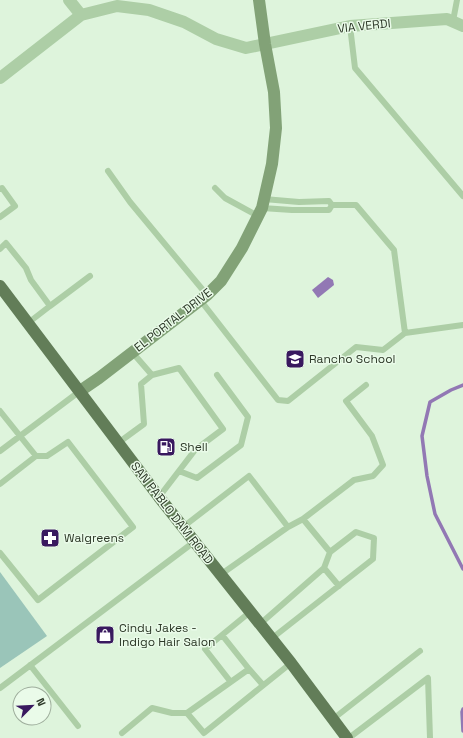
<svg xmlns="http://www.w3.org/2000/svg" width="463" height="738" viewBox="0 0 463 738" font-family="'Space Grotesk',sans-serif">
<rect width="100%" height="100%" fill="#def4dc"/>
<!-- green -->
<path fill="#9ac5b9" d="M0,572L47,636L0,668Z"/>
<!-- water -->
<path fill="#9278b4" d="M328,277L333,280L334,285L318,298L312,290Z"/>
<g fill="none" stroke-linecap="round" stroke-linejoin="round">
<!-- stream -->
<path stroke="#9278b4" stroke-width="3.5" d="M463,385L451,390L430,402L422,436L427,476L435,514L463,569
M463,709L462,712L463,731"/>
<!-- lane -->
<path stroke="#adcea6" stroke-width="6" d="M453,21L457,0
M350,26L355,68L463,196
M108,171L130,202L207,295
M215,188L225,198L258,216
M0,189L2,188L15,206L0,217
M262,208L292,210H329L332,205
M0,249L6,243L26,268L31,280L50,306L28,323
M201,301L278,400L288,401L356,347L383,350L405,333L394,250L356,205H332L329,201L299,202L264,199
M50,306L90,276
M405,333L463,325
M152,375L179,368L223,429L195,450L159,497
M0,411L36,456
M118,443L144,424L141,384L152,375L132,352
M0,451L80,391
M179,471L197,478L241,445L248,417L217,375
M0,484L36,456H47L68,442L133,527L38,600L0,553
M303,519L330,552
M183,527L249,476L288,527L220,575
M288,527L303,519L354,480L373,476L383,465L372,436L346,401L366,385
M324,568L339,586
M260,624L324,568L330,552L356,532L374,538L373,559L271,639
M222,635L249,669
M30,665L78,726
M230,681L205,649L250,612
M263,685L249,669L187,713L204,733L291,663
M0,688L194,542
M333,719L420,651
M122,733L152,708L172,713H187
M349,738L428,678L430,738"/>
<!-- street -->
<path stroke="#adcea6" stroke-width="12" d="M69,0L81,15
M0,78L81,15L117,6L149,10L184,22L216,39L246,48L350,26L447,19L463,26"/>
<!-- secondary -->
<path stroke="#82a277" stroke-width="12" d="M80,391L99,378L207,295L221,281L242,248L262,208L272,164L276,128L274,92L265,44L259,0"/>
<!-- primary -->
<path stroke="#627d58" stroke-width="12" d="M0,286L159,497L291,663L347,738"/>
</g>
<!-- icons -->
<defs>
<symbol id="school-square" viewBox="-11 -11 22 22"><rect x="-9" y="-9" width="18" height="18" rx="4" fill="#39195f" stroke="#eafbe9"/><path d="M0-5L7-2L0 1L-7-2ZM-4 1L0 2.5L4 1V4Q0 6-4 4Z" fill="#fff"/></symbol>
<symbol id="fuel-square" viewBox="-11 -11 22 22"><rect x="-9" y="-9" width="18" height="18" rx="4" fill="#39195f" stroke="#eafbe9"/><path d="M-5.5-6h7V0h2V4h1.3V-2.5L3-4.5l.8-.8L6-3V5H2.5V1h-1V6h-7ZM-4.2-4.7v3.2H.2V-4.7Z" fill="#fff"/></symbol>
<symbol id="pharmacy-square" viewBox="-11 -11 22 22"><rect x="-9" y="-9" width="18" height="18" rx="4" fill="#39195f" stroke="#eafbe9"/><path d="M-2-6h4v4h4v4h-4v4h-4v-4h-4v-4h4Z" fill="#fff"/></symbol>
<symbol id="shop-square" viewBox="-11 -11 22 22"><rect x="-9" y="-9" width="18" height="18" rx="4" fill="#39195f" stroke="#eafbe9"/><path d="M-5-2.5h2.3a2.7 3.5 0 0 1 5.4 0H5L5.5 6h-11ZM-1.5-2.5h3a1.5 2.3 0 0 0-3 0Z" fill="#fff"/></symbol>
</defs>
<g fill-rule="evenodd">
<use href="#school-square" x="284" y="348" width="22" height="22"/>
<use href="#fuel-square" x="155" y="436" width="22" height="22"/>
<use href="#pharmacy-square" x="39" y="527" width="22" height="22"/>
<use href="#shop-square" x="94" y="624" width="22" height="22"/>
</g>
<g text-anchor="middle" stroke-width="3" stroke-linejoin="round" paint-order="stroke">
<!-- street labels -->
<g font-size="12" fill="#2d3928" stroke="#eafbe9">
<text transform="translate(364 26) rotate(-6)" y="4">VIA VERDI</text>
<text transform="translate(173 320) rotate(-38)" y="4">EL PORTAL DRIVE</text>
<text transform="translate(172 513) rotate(52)" y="4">SAN PABLO DAM ROAD</text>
</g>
<!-- poi labels -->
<g font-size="12" fill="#2d3928" stroke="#eafbe9" text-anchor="start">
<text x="309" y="363">Rancho School</text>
<text x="180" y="451">Shell</text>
<text x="64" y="542">Walgreens</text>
<text x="119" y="632">Cindy Jakes -<tspan x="119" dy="14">Indigo Hair Salon</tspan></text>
</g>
</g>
<!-- north arrow -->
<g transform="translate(32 706) rotate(66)"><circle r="19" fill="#eafbe9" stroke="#9ead9c"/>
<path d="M0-3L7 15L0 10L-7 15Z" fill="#39195f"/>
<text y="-6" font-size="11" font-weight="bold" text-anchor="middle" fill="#2d3928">N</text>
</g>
</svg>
